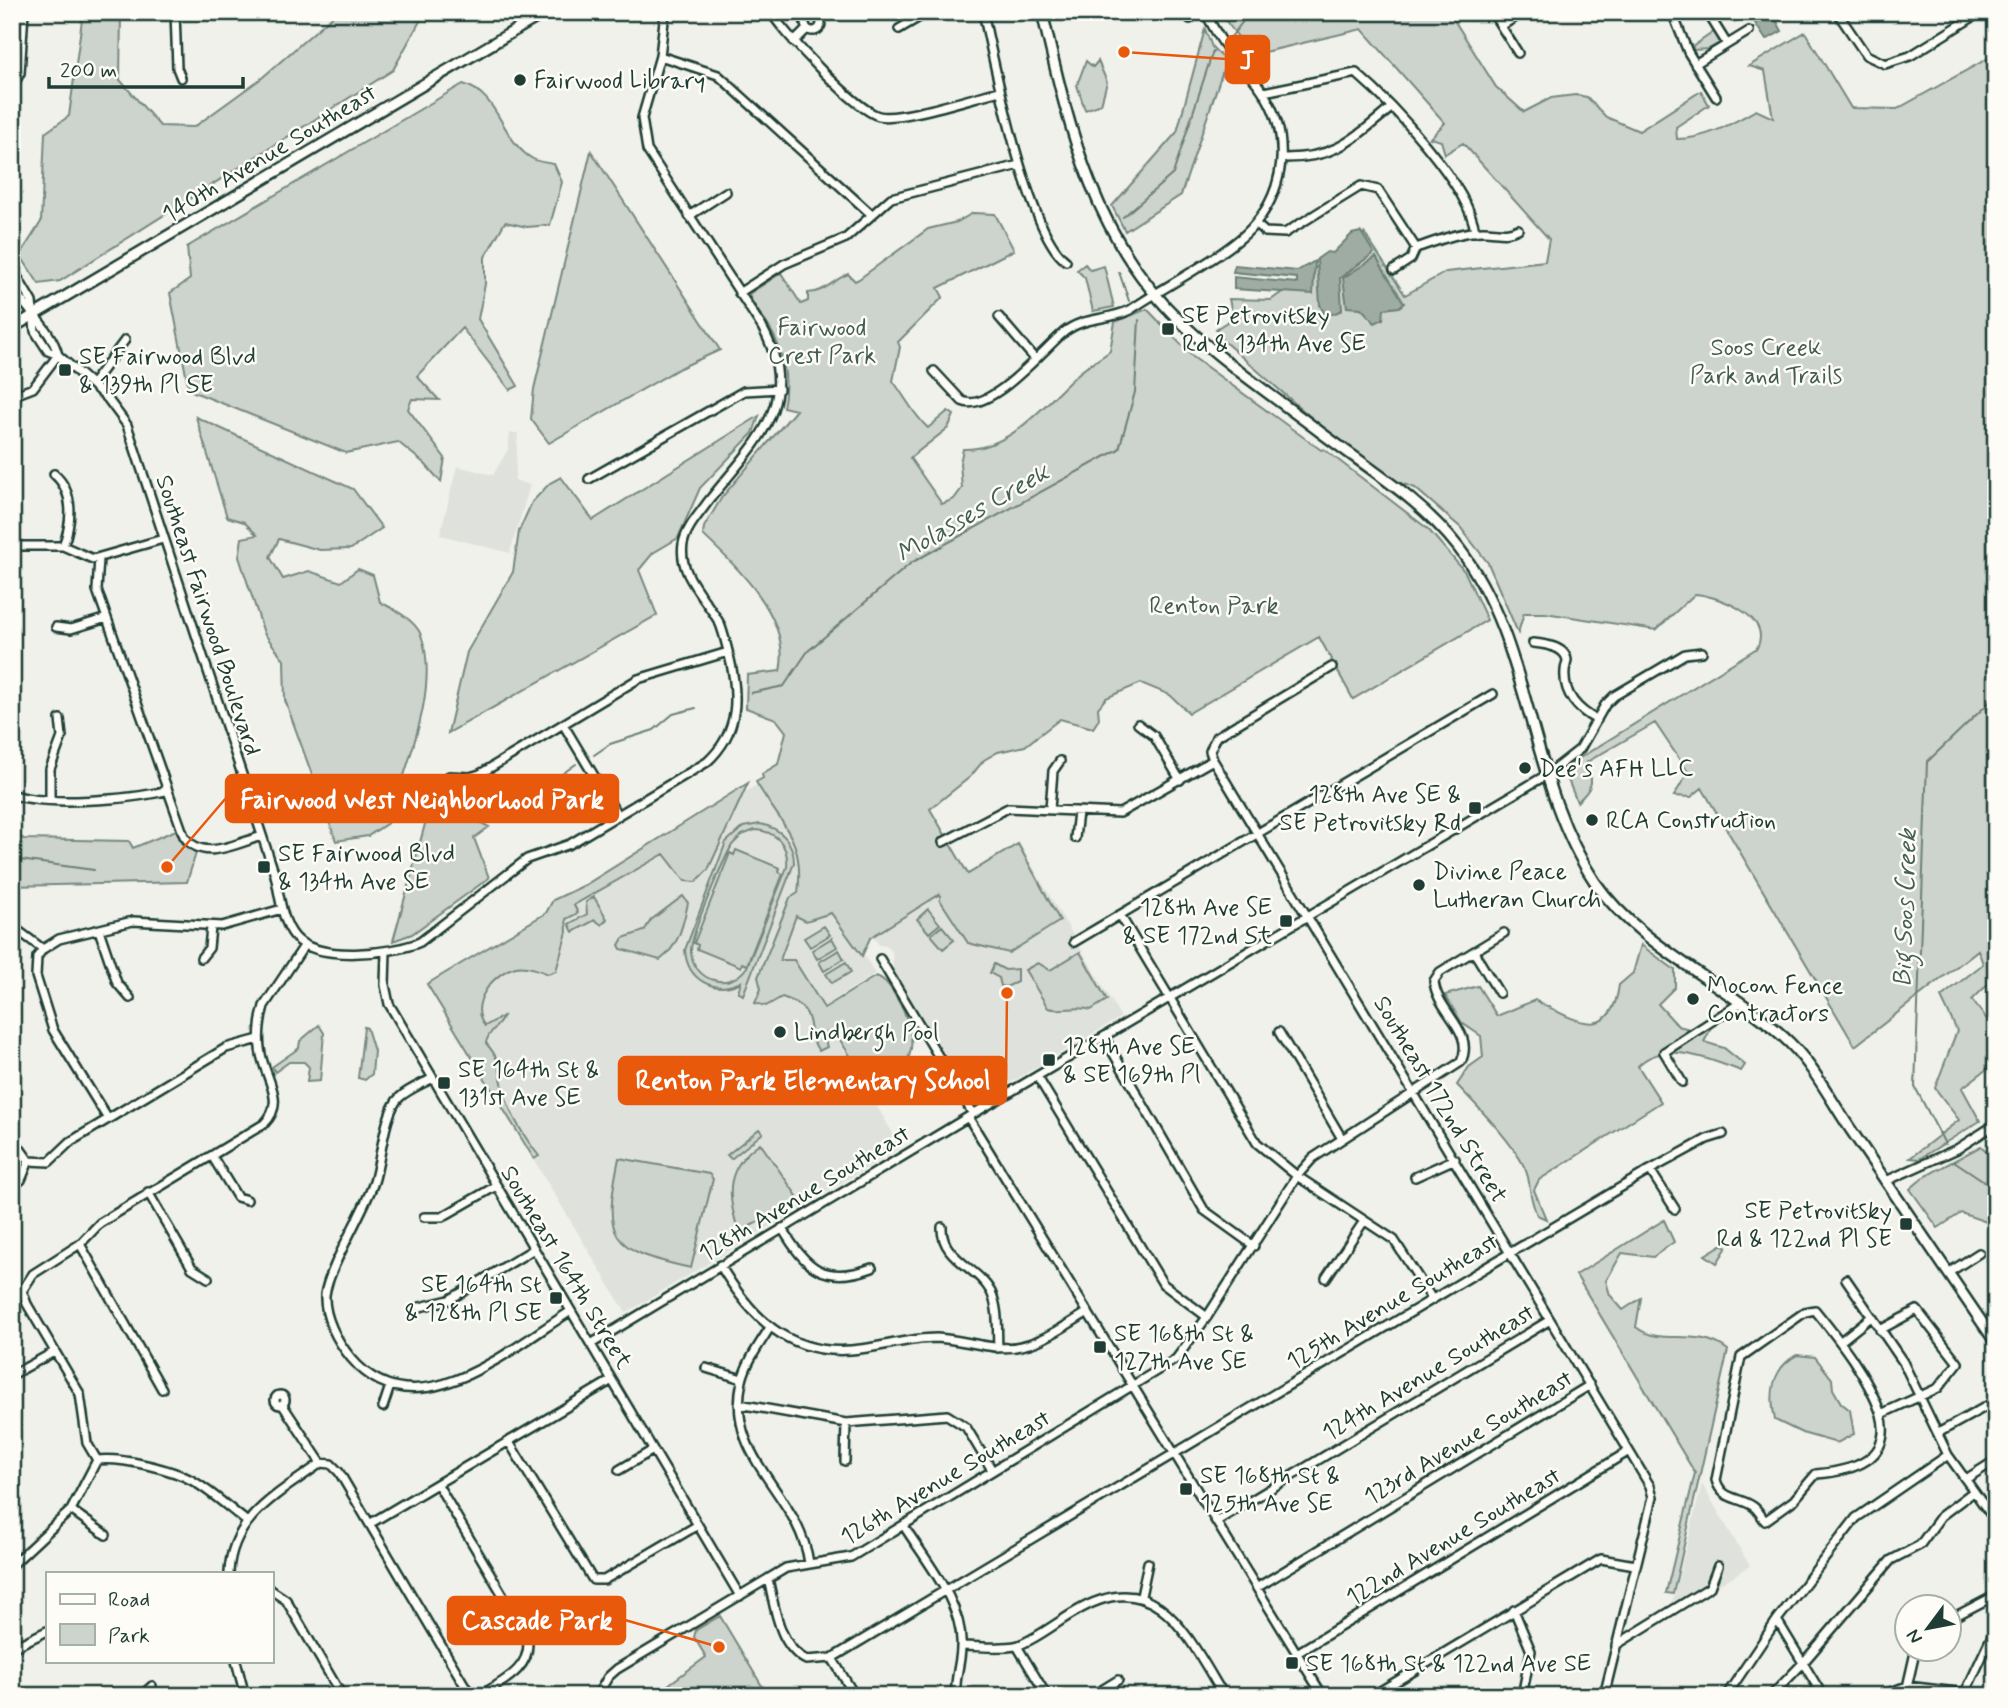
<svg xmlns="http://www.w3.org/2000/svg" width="2008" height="1708" viewBox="0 0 2008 1708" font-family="Mynerve,sans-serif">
<rect width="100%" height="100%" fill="#f0f1eb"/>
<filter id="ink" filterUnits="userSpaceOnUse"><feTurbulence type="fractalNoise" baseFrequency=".0143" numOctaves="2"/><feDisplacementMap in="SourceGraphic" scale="14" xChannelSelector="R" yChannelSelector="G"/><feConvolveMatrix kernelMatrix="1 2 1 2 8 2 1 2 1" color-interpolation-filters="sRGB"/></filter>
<g filter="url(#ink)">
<!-- built -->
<path fill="#dfe2dc" d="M510,433H518L515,480L530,485L510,553L440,535L457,466L493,475L508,449Z
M765,780L875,974L820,1009L901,1147L626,1313L428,984Z
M1019,843L1121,1017L983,1099L973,1101L893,970L892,951L886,946L879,945L869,931Z
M1702,1484L1750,1566L1669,1615Z"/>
<!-- green -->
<path fill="#cdd3cd" stroke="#768880" stroke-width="2" fill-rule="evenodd" d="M83,12H121L120,80L160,126L194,127L263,77L337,12H425L393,70L60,281L39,284L20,255L41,222L45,133L69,116Z
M1219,12H1449L1496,87L1524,112L1551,98L1575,95L1587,97L1606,117L1639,131L1701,91L1709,105L1676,127L1677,139C1706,139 1731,124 1756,110L1773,118L1765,71L1749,66L1805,32L1851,108L1897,109L1996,54V976L1972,1000L1996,1031V1052L1989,1055L1987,1069L1962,1088L1980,1121L1919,1159L1910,1158L1959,1120L1935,1088L1957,1031L1941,997L1983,964L1978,950L1855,1046L1702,788L1691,797L1674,796L1688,772L1655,723L1587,762C1594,782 1593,788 1577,802L1566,775L1570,764L1757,648C1773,616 1718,596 1695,594L1656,630L1545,613H1524L1518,633L1488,563L1460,527L1415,488L1377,475L1219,337L1222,335L1216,329L1233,318L1229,299L1271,300L1364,233L1405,295L1446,272L1545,261L1549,239L1463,143L1445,154L1441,141L1430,138L1445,123L1362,29L1252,55Z
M1205,29L1212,47L1226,61L1181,195L1125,231L1112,206L1177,132Z
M1715,31L1720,43L1709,49L1694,50L1692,47Z
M1086,61L1093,67L1098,61L1107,82L1101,104L1085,110L1077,85Z
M463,84C500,94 501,141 533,159C538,162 547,163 554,164L562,182L550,225L527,227L505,222L485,257V284L478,319L518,386L510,390L462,328L417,376L439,400L412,399L408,409L445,458L441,482L425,464L398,442L346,453L189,390L170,293L190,279L187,247Z
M591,151L720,350L680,368L549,443L531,419L534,389Z
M973,213L995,214L1014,250L938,288L943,297L898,342L900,347L893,381C906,398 913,414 928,428L948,411L954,415L948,428L910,458L942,504L954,499L962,488L960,463L963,449C1012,450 1045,403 1079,373C1088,365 1100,359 1110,351L1115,322L1147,309L1193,357L1321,450L1324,449L1428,529L1465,572L1487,620L1353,699L1319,637L1189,713L1170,695L1141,683L1106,698L1098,708L1099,719L1093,728L1060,719L1025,746L998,752L984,760L970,777L930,809L968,874L1018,844L1060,921L1009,953L968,943L940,900V894L870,938L862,956L831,913L806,921L796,916L780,960H794L824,1008L876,976C888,980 894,993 900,1004C921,1043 915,1079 865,1079L838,1037L828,1032L823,1034L827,1047L819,1051C802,1028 822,1010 782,997L766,1006L755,1003L761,989L758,977L790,898L798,893C805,838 781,825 756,782L763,778L762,774L778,764L786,732L776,719L746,708L747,675L780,671C792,618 737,567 703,535L704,527L722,497L796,410L783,407C789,380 784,351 769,327C762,316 752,305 749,294L781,273L801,304L808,301V293C824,293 833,280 848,274L855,281L859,279L928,229L957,222Z
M1085,264L1090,270L1104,266L1114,307L1093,311L1085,278L1077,270Z
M759,416L753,433L700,488L678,538L653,553L639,570L657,615L448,733L467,652L513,572L519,531L532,502L550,483L561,477L593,520Z
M196,417L353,489L382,528L351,549L320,550L279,539L270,557L283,579L309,571L341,582L358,569L373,575L380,602C394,609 415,620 421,635C441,688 404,770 389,822L368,836L336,841L285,700L284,660L264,633L239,557L242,538L257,535L244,522L227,517Z
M748,783L708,870L696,882L685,881L664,854L574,905L578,913L566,919L567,932L556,971L548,974C539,970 527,965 516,967C494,972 467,1005 485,1026L503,1016C500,1027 488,1030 486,1043C505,1065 497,1072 506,1098C513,1120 525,1138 539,1156L534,1159L427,984L546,913L553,900L585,885Z
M436,784L459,788C466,807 470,818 489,827L474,838L489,878L412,934L393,941Z
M760,824C781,828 794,842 794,863L743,995L738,992L741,982C714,995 687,980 685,950L726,842L743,827ZM755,830C777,831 789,846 787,867L747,967C739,978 727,984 714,980C701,977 692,965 691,952C690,934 722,864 732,845L742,835Z
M176,830L182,844L196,853L187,882L12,886V832L24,839L129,841L133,848Z
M736,850L780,868L779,872L783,874L747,965L742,963L741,967L697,949L698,945L694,943L730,853L734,855Z
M683,896L688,903C683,925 679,946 660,960L621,949L619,945L623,938L644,931L651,920Z
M594,897L607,919L602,925L595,920L573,932L569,924L587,914L586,902Z
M928,909L940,924L929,933L917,919Z
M824,926L830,935L810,947L804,938Z
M942,926L954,940L943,949L931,935Z
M832,938L837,947L817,959L812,950Z
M1641,945L1675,970V987L1658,1004L1678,1026L1690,1029L1708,1019L1710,1030L1704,1042L1724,1048L1745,1065L1741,1071C1712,1060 1663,1039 1638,1066L1661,1102L1539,1180L1534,1190L1546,1219L1537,1215C1530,1199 1531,1193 1528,1177C1522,1151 1476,1105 1457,1085L1469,1067L1483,1057L1481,1036L1462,1023L1445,995L1478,986L1497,1016L1535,1000C1572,1019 1611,1046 1619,985L1633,973Z
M839,950L844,959L824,971L819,962Z
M1080,952L1107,1000L1091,1010C1079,1005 1063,1012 1048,1008L1025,970L1038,963L1050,970Z
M846,962L851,972L832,983L826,974Z
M994,964L1005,970L1017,969V982L1006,987L1001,986L999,978L990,973Z
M319,1025L324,1033L320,1081L307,1082L309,1067L304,1062H289L275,1072L272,1067L299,1048L300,1041Z
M364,1027L367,1028L374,1051L372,1074L365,1080L358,1078Z
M759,1129L763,1133L731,1159L727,1155Z
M760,1143L797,1196L796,1202L739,1232C726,1195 725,1167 760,1143Z
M1981,1146L1996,1160V1275L1987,1261L1995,1225L1961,1213L1938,1228L1910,1189L1924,1177Z
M619,1158L709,1174L713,1179L691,1268C610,1250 602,1240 619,1158Z
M1664,1220L1674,1242L1653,1257L1622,1253L1606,1281L1610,1295L1623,1310L1641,1298L1636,1327C1662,1348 1694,1325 1728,1350L1673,1594L1666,1593L1695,1473L1576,1275Z
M1723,1244L1727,1247L1717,1263L1705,1255Z
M1797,1355L1815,1357L1832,1379L1833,1389L1841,1403L1850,1410L1854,1434L1837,1443L1802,1433L1775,1420C1769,1394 1772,1368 1797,1355Z
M720,1616L768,1696H653L706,1657L694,1637L696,1630Z"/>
<!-- water -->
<path fill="#9faca4" stroke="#6c8077" stroke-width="2" d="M1748,12H1772L1782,31L1766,40Z
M1361,232L1374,253L1340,278L1342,310L1333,314L1324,313L1320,305L1317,259L1327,252L1333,253L1352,234Z
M1376,257L1404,303L1399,307L1384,309L1383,319L1375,323L1361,308L1347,307L1343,278Z
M1315,261L1313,294L1234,289V277L1297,283V278L1233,272L1235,265L1297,271Z"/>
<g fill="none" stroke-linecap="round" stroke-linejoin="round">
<!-- stream -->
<path stroke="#6c8077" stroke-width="2" d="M1231,37L1250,12
M1123,217L1173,174L1213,51
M1119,272L1129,301
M751,693L784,686L808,651L911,563L1119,449L1135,392L1139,320
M594,755L610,744L654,730L673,714L696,708
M533,802L548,784L576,764
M12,859L94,870
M1945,1144L1915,1087L1927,762L1996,696
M1954,1161L1996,1189"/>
<defs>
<path id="minor" d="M175,12L177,68L181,78
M771,12C783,33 857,111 879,116C902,121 974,97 1000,91
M983,12C994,63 1028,234 1066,261
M1492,12L1518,53
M1672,12L1688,52L1716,97
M1837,12L1866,55L1885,64L1910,56L1981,12
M255,15V12
M805 23a8 8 0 1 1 16 0a8 8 0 1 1-16 0Z
M1190,19V12
M1712,20L1727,44
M1501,26L1524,12
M899,29L928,12
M794,42L807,29
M660,56L718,75L872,215
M1695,64L1749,31
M12,88L20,73L24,12
M1264,92L1356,73C1391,103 1470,186 1475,232
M1282,158C1335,159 1352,140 1391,108
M689,216L726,192
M1256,224L1265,232L1285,233L1361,186L1378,190L1416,248
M1416,248C1437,241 1459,232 1481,231C1495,230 1505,236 1518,229
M12,268L32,302L35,331L48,351L58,355L107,398L127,425L275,875C280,896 281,920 295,937C316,962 393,954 420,942L527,859L570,844L707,762C740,732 739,695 729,655C726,644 724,634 720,624C706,598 678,575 683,544C686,528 698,516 707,503C752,445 805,405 762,327L647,150L642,118L660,56L665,12
M1394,270L1411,259L1416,248
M12,287C26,310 52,329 58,355
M739,293L784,264L846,238L891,198L1019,165
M999,317L1035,359
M934,371L962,401C989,414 1043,350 1063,333C1084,316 1107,321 1130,310C1163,287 1231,253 1254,225C1286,188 1290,136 1265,95C1256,79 1242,67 1231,53C1220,41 1213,27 1205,12
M92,384L125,340
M12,396L33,388L58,355
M54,474C75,492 72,522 63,546
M589,479L744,391L779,389
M12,546H63L93,559L163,539
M99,558L97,590L184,836C202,863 237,843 262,836
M56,627L71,629L107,618
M1533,643C1543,644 1565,646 1567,660C1567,663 1565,667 1565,671C1563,694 1578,710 1597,720
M563,724L618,816
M1138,724L1154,736L1180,780
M1213,760L1650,1486L1653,1497L1604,1696
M449,776L470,777L480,774L638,679L728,652
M12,794C45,807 131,799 165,791
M50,800V769L62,737L60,719
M1050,809L1053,771L1060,761
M1075,838L1078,812
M943,842L1008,808L1120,813L1213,760L1210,751L1216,737L1332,667
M1120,915L1257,1143L1297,1176L1394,1240L1432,1299
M12,926L43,949
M99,930L117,983L130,998
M1074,942L1493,694
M386,951L385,985L389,1004L740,1596
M1474,952L1499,993
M201,958L209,948L211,927
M880,959L973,1114
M1279,1032L1341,1137
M1104,1037L1204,1210L1254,1246
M1037,1076L1163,1284L1207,1317
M433,1078C422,1084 409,1089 400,1097C384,1111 381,1161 374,1182C364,1211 328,1269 325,1295C324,1317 337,1341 351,1358C415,1434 510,1349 571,1311
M1682,1082L1664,1052L1740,1003
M968,1117L1323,1696
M108,1119L53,1030L36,976L37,957L43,949L59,939L133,921L222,926L282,909
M12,1137L29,1161
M212,1156L237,1197L247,1200
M1650,1170L1675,1209
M1415,1177L1455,1159
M1886,1181L1957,1149L1996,1124
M12,1186L21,1180L29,1161L49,1162L70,1142L226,1048L259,1039
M148,1192L192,1268L208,1278
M424,1217H442L496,1186
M942,1227C941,1259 978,1267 991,1292C999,1309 997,1329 998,1348
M782,1228C806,1269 825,1285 872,1268
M80,1244L162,1389
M720,1265C750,1316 787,1355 851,1350C880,1348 907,1338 936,1338C956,1339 976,1345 995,1347C1031,1352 1058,1330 1088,1312
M1948,1273L1979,1253
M1326,1278L1364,1221
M1846,1279L1903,1362L1948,1455L1996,1522
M22,1291L33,1274L80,1244L100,1223L264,1124C284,1104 270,1085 263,1062C257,1043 259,1024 264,1006L304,946
M22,1291L27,1304L80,1394L87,1443L97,1460
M420,1307L449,1300L534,1249
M769,1329C759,1345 746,1363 742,1381C724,1459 799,1492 809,1563
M1880,1330L1917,1310L1958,1363L1938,1388L1881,1414C1893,1459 1854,1471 1816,1474L1794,1500L1765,1521C1762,1517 1758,1510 1754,1507C1739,1496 1722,1501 1716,1480L1741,1357L1805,1312L1815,1310C1841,1342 1867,1375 1881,1414
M1841,1341L1871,1317
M591,1344L973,1114L1548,774L1580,749L1605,705L1614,696L1685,654L1702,652
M706,1368L742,1379
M12,1375L54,1352
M275 1400a5 5 0 1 1 10 0a5 5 0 1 1-10 0Z
M282,1404L321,1463L331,1464L339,1472L471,1696
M739,1404L846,1423L947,1415L966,1427L992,1470
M383,1407L390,1386
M1938,1433L1996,1401
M509,1442L593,1580H604L698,1525
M97,1460C121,1457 172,1469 193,1481C212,1492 229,1508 246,1521
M845,1461L846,1423
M619,1470L653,1450
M1966,1479L1996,1460
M438,1485L527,1636C534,1668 502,1682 479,1696
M71,1510L106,1535
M1217,1521L1550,1320
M371,1523L612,1380
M904,1526C925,1560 964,1604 961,1647C961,1664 954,1679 956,1696
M12,1565L71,1510L97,1460
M229,1573C231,1517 280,1493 321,1463
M768,1579C775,1607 778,1645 806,1660L832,1658L1510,1253L1650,1170L1707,1139L1723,1134
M1258,1587L1590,1385
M271,1590L286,1600L342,1696
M1141,1596L1148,1563
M1514,1610L1531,1651L1522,1696
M1777,1620L1823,1696
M1948,1620L1996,1595
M1616,1645L1710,1587L1718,1566
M962,1646C978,1646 998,1649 1015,1646C1031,1643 1060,1620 1075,1612C1156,1563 1187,1635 1224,1696
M1017,1646L1047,1696
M12,1648L47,1631
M1297,1653L1629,1451
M832,1658L855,1696
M236,1661L245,1696
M141,1696L152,1686
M597,1696L608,1677L617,1669L786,1568L851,1557L1176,1359L1207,1317L1297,1176L1313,1158L1461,1062C1476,1031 1436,1011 1434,981L1440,972L1504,933
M1092,1696L1118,1680
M1208,1696L1220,1688
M1372,1696L1601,1559L1635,1565
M1726,1696L1777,1620L1856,1518L1948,1455
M1771,1696L1803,1663L1891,1560L1920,1545L1941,1516L1974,1491
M1880,1696L1907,1686L1965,1693L1996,1627L1995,1595
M1905,1696L1916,1648"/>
<path id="major" d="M1042,12C1069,128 1093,238 1182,323C1223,362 1270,394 1315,428C1363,465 1421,499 1458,547C1533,644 1527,781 1595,882C1639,947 1733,987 1790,1043C1815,1068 1833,1104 1853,1133C1901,1203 1948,1273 1996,1343
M12,328L546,12"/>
</defs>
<!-- minor casing -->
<use href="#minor" stroke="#1f3d34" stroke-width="12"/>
<!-- major casing -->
<use href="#major" stroke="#1f3d34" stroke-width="14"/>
<!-- minor -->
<use href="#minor" stroke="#fdfcf7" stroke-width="7"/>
<!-- major -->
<use href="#major" stroke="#fdfcf7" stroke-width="9"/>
</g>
</g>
<!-- markers -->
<g fill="#1f3d34" stroke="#fdfcf7" stroke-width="2.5">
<circle cx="520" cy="80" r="7"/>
<rect x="1161" y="322" width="14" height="14" rx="3.5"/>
<rect x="58" y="363" width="14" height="14" rx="3.5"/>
<circle cx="1525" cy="768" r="7"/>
<rect x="1468" y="801" width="14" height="14" rx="3.5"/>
<circle cx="1592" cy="820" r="7"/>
<rect x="257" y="860" width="14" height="14" rx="3.5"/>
<circle cx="1419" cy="885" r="7"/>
<rect x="1279" y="914" width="14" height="14" rx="3.5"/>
<circle cx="1693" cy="999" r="7"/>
<circle cx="780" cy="1032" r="7"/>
<rect x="1042" y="1053" width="14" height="14" rx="3.5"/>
<rect x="437" y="1076" width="14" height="14" rx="3.5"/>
<rect x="1899" y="1217" width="14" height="14" rx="3.5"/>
<rect x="549" y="1291" width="14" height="14" rx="3.5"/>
<rect x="1093" y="1340" width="14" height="14" rx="3.5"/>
<rect x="1179" y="1482" width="14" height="14" rx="3.5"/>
<rect x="1285" y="1656" width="14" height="14" rx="3.5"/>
</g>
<g text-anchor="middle" stroke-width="5" stroke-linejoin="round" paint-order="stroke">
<!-- poi labels -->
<g font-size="24" fill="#1f3d34" stroke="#fdfcf7" text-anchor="start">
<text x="534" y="88">Fairwood Library</text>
<text x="1182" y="323">SE Petrovitsky<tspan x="1182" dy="28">Rd &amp; 134th Ave SE</tspan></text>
<text x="79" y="364">SE Fairwood Blvd<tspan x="79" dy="28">&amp; 139th Pl SE</tspan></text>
<text x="1539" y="776">Dee's AFH LLC</text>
<text x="1461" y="802" text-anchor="end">128th Ave SE &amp;<tspan x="1461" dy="28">SE Petrovitsky Rd</tspan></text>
<text x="1606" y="828">RCA Construction</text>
<text x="278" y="861">SE Fairwood Blvd<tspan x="278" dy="28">&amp; 134th Ave SE</tspan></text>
<text x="1433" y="879">Divine Peace<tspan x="1433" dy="28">Lutheran Church</tspan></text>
<text x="1272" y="915" text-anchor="end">128th Ave SE<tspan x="1272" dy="28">&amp; SE 172nd St</tspan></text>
<text x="1707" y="993">Mocon Fence<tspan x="1707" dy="28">Contractors</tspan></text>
<text x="794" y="1040">Lindbergh Pool</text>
<text x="1063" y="1054">128th Ave SE<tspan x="1063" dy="28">&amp; SE 169th Pl</tspan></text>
<text x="458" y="1077">SE 164th St &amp;<tspan x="458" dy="28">131st Ave SE</tspan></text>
<text x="1892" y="1218" text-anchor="end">SE Petrovitsky<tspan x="1892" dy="28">Rd &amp; 122nd Pl SE</tspan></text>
<text x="542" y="1292" text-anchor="end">SE 164th St<tspan x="542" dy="28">&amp; 128th Pl SE</tspan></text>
<text x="1114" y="1341">SE 168th St &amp;<tspan x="1114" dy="28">127th Ave SE</tspan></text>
<text x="1200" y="1483">SE 168th St &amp;<tspan x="1200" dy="28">125th Ave SE</tspan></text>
<text x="1306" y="1671">SE 168th St &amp; 122nd Ave SE</text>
</g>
<!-- street labels -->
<g font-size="24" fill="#1f3d34" stroke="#fdfcf7">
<text transform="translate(269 153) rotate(-31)" y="8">140th Avenue Southeast</text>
<text transform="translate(209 615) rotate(72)" y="8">Southeast Fairwood Boulevard</text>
<text transform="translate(1441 1099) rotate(59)" y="8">Southeast 172nd Street</text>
<text transform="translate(804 1193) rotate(-31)" y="8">128th Avenue Southeast</text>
<text transform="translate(567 1267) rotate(59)" y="8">Southeast 164th Street</text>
<text transform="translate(1392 1301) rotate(-31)" y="8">125th Avenue Southeast</text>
<text transform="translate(1428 1372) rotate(-31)" y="8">124th Avenue Southeast</text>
<text transform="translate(1468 1437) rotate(-31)" y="8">123rd Avenue Southeast</text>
<text transform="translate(945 1477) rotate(-31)" y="8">126th Avenue Southeast</text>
<text transform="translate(1453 1536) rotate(-31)" y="8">122nd Avenue Southeast</text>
</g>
<!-- park labels -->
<g font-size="24" fill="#425b53" stroke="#fdfcf7">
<text x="822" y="335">Fairwood<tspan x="822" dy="28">Crest Park</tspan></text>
<text x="1766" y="355">Soos Creek<tspan x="1766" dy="28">Park and Trails</tspan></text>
<text x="1214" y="613">Renton Park</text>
</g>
<!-- water labels -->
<g font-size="26" font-style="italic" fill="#455e56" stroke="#fdfcf7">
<text transform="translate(972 512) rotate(-30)" y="9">Molasses Creek</text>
<text transform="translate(1904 908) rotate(-88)" y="9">Big Soos Creek</text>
</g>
</g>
<!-- callouts -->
<path fill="none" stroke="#e8590c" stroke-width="2.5" d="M1124 52L1226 59M167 867L226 798M1007 993L1006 1080M719 1647L625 1620"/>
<g fill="#e8590c" stroke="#fdfcf7" stroke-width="2.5">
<circle cx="1124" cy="52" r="7"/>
<circle cx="167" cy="867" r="7"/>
<circle cx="1007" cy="993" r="7"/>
<circle cx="719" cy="1647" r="7"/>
</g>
<g fill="#e8590c" stroke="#e8590c" stroke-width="2.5">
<rect x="1226" y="36" width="43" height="47" rx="7"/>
<rect x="226" y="775" width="392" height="47" rx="7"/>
<rect x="619" y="1057" width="387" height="47" rx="7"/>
<rect x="448" y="1597" width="177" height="47" rx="7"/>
</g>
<g font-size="26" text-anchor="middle" font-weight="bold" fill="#fff">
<text x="1247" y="69">J</text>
<text x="422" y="808">Fairwood West Neighborhood Park</text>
<text x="813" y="1089">Renton Park Elementary School</text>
<text x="537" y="1629">Cascade Park</text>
</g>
<!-- margin -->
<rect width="2008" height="1708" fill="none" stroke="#fdfcf7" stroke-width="42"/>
<rect x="21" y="21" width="1966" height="1666" fill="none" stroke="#1f3d34" stroke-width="2.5" filter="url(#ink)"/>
<!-- legend -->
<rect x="46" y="1572" width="228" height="91" fill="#fdfcf7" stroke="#a4b0a9" stroke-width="2"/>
<rect x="60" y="1594" width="35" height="10" fill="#fdfcf7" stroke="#a4b0a9" stroke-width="2"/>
<text x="108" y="1606" font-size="21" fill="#1f3d34">Road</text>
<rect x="60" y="1624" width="35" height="21" fill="#cdd3cd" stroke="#a4b0a9" stroke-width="2"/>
<text x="108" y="1642" font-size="21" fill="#1f3d34">Park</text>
<!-- north arrow -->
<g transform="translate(1928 1628) rotate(238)"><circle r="33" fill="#fdfcf7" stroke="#a4b0a9" stroke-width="2"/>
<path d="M0-5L12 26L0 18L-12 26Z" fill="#1f3d34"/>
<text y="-10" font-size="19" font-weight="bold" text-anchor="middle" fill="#1f3d34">N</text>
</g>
<!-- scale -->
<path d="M49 77v10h194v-10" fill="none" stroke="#1f3d34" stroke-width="3.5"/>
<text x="60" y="77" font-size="21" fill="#1f3d34" stroke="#fdfcf7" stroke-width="5" paint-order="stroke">200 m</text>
</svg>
